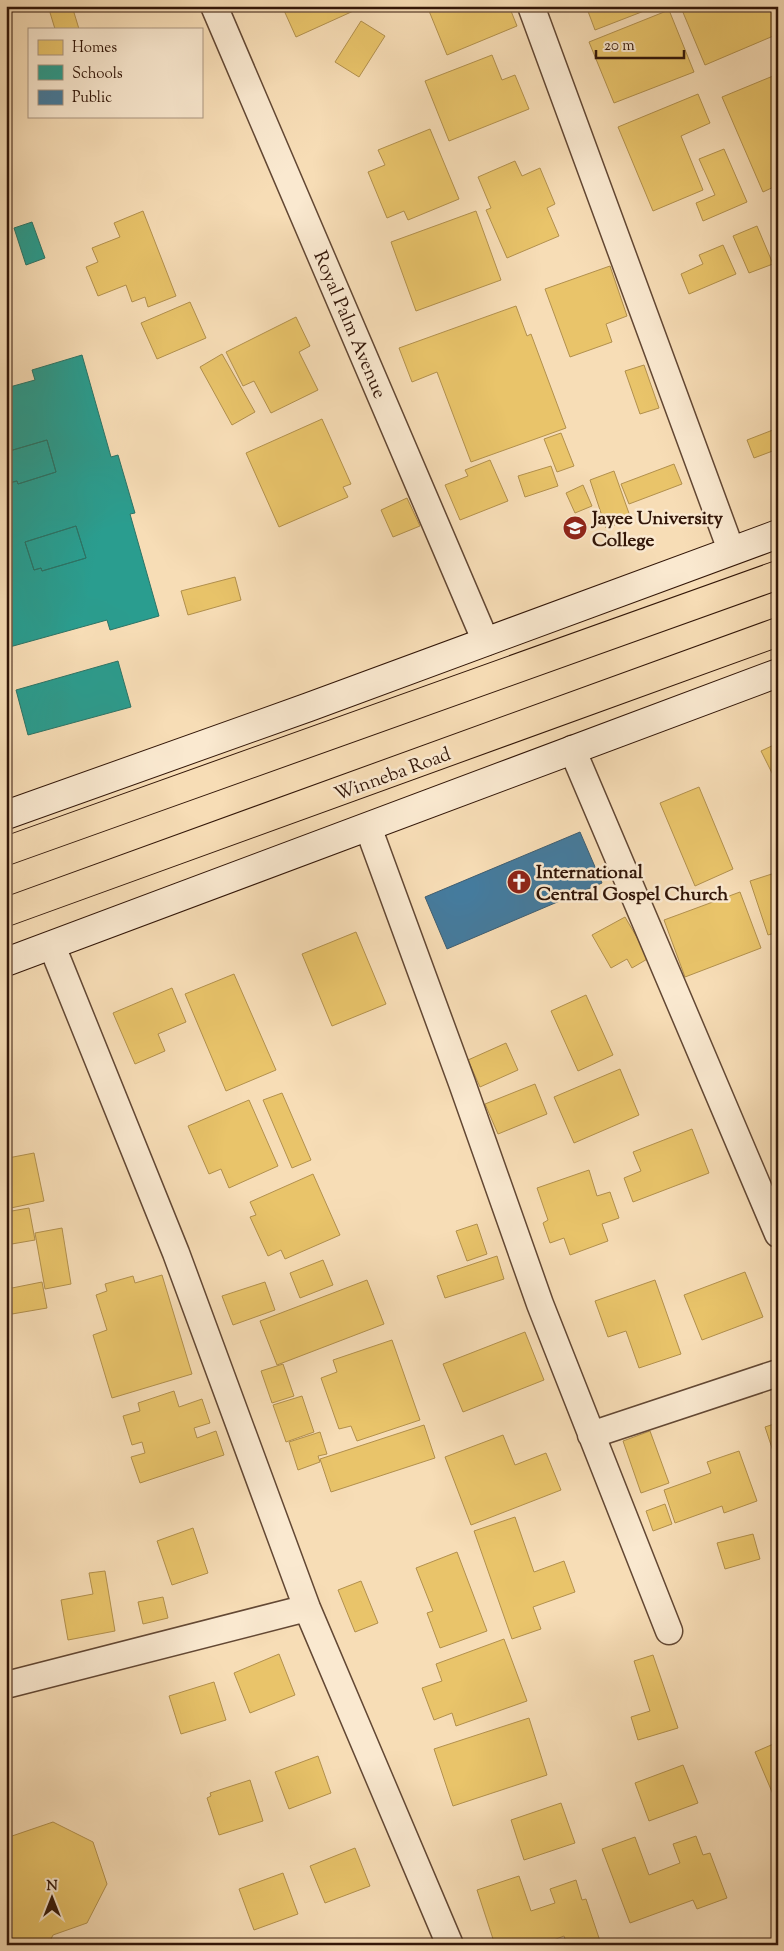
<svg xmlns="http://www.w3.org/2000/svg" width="784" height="1951" viewBox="0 0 784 1951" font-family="'Sorts Mill Goudy',serif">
<rect width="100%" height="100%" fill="#f7ddb6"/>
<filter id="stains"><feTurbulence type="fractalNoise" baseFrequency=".004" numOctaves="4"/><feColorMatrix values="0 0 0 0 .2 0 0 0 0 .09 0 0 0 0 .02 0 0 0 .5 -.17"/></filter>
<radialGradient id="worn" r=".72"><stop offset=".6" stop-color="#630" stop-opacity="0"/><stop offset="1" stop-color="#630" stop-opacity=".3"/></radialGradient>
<!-- homes -->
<path fill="#e9c46a" stroke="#b2904d" d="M6,6H28V7L6,14Z
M48,6H72L79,29H55Z
M282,6H359L360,8L296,37Z
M427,6H509L517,26L447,55Z
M586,6H657L595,30Z
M691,6H778V34L705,65L682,10Z
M669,10L694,72L614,103L589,42Z
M361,21L385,36L359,77L335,62Z
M492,55L502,80L515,75L529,109L449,141L425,81Z
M773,76L778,87V185L763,192L722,97Z
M698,94L710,123L681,136L703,190L653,211L618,127Z
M430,129L459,199L408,220L404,211L387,218L368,172L385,165L378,150Z
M724,149L747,202L703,221L696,203L715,195L699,159Z
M515,161L522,176L540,168L555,204L547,208L559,236L507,258L486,210L491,208L478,177Z
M143,211L176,296L148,307L145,297L132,302L126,285L98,296L86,267L98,262L92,248L120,237L114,223Z
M476,211L501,280L416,311L391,242Z
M757,226L773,264L749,273L733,236Z
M723,245L736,274L689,294L681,274L703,264L699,255Z
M610,266L627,316L606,324L612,342L570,357L545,289Z
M190,302L206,338L157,359L141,323Z
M516,306L527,336L531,334L566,428L471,462L437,372L412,382L399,348Z
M296,317L310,346L299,352L318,390L271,413L254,381L243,386L226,352Z
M222,354L255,412L232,425L200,367Z
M644,365L659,408L640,414L625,371Z
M322,419L351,484L343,487L348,497L279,527L246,453Z
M778,428V449L754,458L747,440Z
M561,433L574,466L557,472L544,439Z
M490,460L508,501L460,520L445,485L468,476L465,470Z
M674,464L682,484L629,504L621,484Z
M551,466L558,486L525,497L518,476Z
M614,471L631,519L606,528L590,480Z
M583,485L592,506L575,513L566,493Z
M407,498L420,526L393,537L381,510Z
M235,577L241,600L188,615L181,591Z
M778,743V780L776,781L761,751Z
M699,787L733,869L695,886L660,803Z
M778,872V932L768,935L750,881Z
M740,892L761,948L685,977L664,920Z
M625,917L649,958L632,968L627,959L611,968L592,935Z
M356,932L386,1004L332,1026L302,954Z
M234,974L276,1070L226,1091L185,994Z
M172,988L186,1022L158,1034L165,1051L135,1064L113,1013Z
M586,995L613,1055L578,1071L551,1011Z
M506,1043L518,1070L480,1087L468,1060Z
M620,1069L639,1115L574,1143L554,1097Z
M535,1084L547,1114L498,1134L485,1104Z
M282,1093L311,1160L292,1168L263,1100Z
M249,1100L278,1166L229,1188L221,1169L209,1174L188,1126Z
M692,1129L709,1173L633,1202L624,1178L641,1171L633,1152Z
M6,1150L8,1158L34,1153L44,1201L6,1209Z
M589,1170L597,1196L610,1192L619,1218L602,1224L608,1241L570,1255L564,1238L550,1243L543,1223L548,1220L537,1188Z
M313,1174L340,1235L285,1259L281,1250L268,1256L250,1217L256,1215L250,1202Z
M29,1208L35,1240L6,1245V1212Z
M477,1224L487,1254L467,1261L456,1231Z
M62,1228L71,1284L45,1289L35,1233Z
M497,1256L504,1279L445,1298L437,1276Z
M323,1260L333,1285L300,1298L290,1273Z
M745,1272L763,1317L702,1340L684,1295Z
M162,1275L192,1374L112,1398L93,1335L107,1330L96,1295L107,1291L105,1284L133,1276L135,1283Z
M367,1280L384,1324L277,1365L260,1321Z
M655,1280L681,1354L639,1368L626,1331L608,1337L595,1301Z
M42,1282L47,1308L12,1314L7,1289Z
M265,1282L275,1310L233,1325L222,1296Z
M525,1332L544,1380L463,1412L443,1364Z
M392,1340L420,1420L357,1441L351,1426L339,1429L321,1378L337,1372L333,1360Z
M283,1364L294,1396L272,1403L261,1371Z
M174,1391L179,1407L202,1399L210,1423L194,1428L197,1438L216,1431L224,1455L140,1483L131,1457L145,1453L142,1442L132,1445L123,1416L140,1411L138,1403Z
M302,1396L314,1432L286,1442L273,1405Z
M778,1417V1463H777L765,1427L774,1424L772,1419Z
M424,1425L435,1458L331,1492L320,1459Z
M650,1431L669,1483L641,1493L623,1441Z
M320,1432L327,1454L318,1456L320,1462L298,1470L289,1442Z
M503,1435L515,1465L546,1453L561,1490L471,1525L445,1457Z
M739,1451L757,1501L724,1513L722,1506L675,1523L664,1490L711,1473L707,1462Z
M665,1504L672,1524L653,1531L646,1511Z
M515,1517L534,1572L564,1561L575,1592L533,1607L541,1629L512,1639L474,1531Z
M193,1528L208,1573L172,1585L157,1541Z
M753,1534L760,1559L725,1569L717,1543Z
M457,1552L487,1631L440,1648L427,1613L433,1611L416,1568Z
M105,1571L115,1631L68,1640L61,1600L93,1594L89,1573Z
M361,1581L378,1623L355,1632L338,1590Z
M163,1597L168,1618L143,1624L138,1602Z
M504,1639L527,1701L456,1726L452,1713L434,1720L422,1688L442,1681L436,1664Z
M279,1654L295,1695L250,1713L234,1673Z
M653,1655L678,1728L638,1740L631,1717L650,1711L634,1661Z
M214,1682L226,1720L181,1734L169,1696Z
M529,1718L547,1775L453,1806L434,1749Z
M778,1742V1806L755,1752Z
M318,1756L331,1793L289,1809L275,1772Z
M683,1765L698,1803L649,1821L635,1783Z
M250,1780L263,1821L219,1835L207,1798L211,1796L210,1793Z
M561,1803L575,1843L524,1860L511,1820Z
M53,1822L93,1842L107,1884L87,1923L53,1935L48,1945H6V1847L12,1836Z
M696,1836L703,1855L710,1853L727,1898L697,1909L693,1900L630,1923L602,1849L635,1837L649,1875L680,1863L673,1844Z
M355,1848L370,1886L325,1903L310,1866Z
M283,1873L298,1914L254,1930L239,1889Z
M519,1876L531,1911L555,1903L550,1889L576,1880L582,1900L586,1899L600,1941L590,1945H567L564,1936L540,1945H495L477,1890Z"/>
<!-- schools -->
<path fill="#2a9d8f" stroke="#2c7466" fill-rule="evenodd" d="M32,222L45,258L26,265L14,228Z
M82,355L111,457L118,455L135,513L130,514L159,616L110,630L107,620L6,648V483L17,481L18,484L56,472L47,440L6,452V388L35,380L32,370ZM76,526L86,558L42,571L41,568L34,570L25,542Z
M47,440L56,472L18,484L17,481L7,484L6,452Z
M76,526L86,558L42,571L41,568L34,570L25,542Z
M118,661L131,707L28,735L16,690Z"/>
<!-- public -->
<path fill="#457b9d" stroke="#3f5d70" d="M580,832L602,883L447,949L425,897Z"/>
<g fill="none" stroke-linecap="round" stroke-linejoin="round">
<defs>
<path id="street" d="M214,6L486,642
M531,6L731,550
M572,749L778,1234
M368,827L462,1083L540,1304L669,1631
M52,946L176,1253L307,1608L450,1945
M591,1435L778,1373
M6,1685L307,1608"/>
<path id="secondary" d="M6,815L309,707L778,534
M6,962L778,673"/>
<path id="highway" d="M6,851L778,575
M6,912L778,632"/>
</defs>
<!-- street casing -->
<use href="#street" stroke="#634834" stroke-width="29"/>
<!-- secondary casing -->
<use href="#secondary" stroke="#321608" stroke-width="30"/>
<!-- highway casing -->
<use href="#highway" stroke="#321608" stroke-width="30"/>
<!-- street -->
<use href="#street" stroke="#fae9d0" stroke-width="26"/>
<!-- secondary -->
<use href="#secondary" stroke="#fae9d0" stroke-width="28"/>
<!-- highway -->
<use href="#highway" stroke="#f7ddb6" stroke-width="28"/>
</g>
<!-- icons -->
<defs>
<symbol id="school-disc" viewBox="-11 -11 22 22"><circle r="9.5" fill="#8f2418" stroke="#fae9d0"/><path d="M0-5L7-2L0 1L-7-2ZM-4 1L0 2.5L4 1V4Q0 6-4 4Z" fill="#fff"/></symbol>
<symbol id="church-disc" viewBox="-11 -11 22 22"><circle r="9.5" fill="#8f2418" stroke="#fae9d0"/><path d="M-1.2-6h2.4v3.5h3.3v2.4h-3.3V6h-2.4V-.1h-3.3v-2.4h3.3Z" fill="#fff"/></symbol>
</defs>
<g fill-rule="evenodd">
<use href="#school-disc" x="561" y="514" width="28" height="28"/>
<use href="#church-disc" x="505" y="868" width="28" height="28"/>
</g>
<g text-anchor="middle" stroke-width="5" stroke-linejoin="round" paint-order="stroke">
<!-- street labels -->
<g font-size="19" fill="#321608" stroke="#fae9d0">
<text transform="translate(351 324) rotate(67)" y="7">Royal Palm Avenue</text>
<text transform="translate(392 773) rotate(-20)" y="7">Winneba Road</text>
</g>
<!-- poi labels -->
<g font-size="19" font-weight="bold" fill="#321608" stroke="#fae9d0" text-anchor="start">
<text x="592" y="524">Jayee University<tspan x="592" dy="22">College</tspan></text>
<text x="536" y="878">International<tspan x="536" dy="22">Central Gospel Church</tspan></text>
</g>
</g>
<!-- margin -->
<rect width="784" height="1951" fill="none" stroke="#f7ddb6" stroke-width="25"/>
<rect x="8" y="8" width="769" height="1936" fill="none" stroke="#321608" stroke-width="2.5"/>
<rect x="12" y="12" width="759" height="1926" fill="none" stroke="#321608"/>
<!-- legend -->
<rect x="28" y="28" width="175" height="90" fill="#fae9d0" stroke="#aa9580"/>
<rect x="38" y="40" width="25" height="15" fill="#e9c46a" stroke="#aa9580"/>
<text x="72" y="52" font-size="15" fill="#321608">Homes</text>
<rect x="38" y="65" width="25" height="15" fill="#2a9d8f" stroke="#aa9580"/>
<text x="72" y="78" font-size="15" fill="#321608">Schools</text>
<rect x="38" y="90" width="25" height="15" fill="#457b9d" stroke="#aa9580"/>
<text x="72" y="102" font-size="15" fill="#321608">Public</text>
<!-- north arrow -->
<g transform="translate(52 1898)" stroke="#fae9d0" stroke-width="4" paint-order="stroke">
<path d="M0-4L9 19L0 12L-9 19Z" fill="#321608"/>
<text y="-8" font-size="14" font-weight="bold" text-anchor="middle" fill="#321608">N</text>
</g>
<!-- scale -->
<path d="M596 50v8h88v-8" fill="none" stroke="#321608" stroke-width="2.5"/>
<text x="604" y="50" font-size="15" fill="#321608" stroke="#fae9d0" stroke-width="4" paint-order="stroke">20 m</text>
<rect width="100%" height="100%" filter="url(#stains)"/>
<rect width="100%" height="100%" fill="url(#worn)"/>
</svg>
